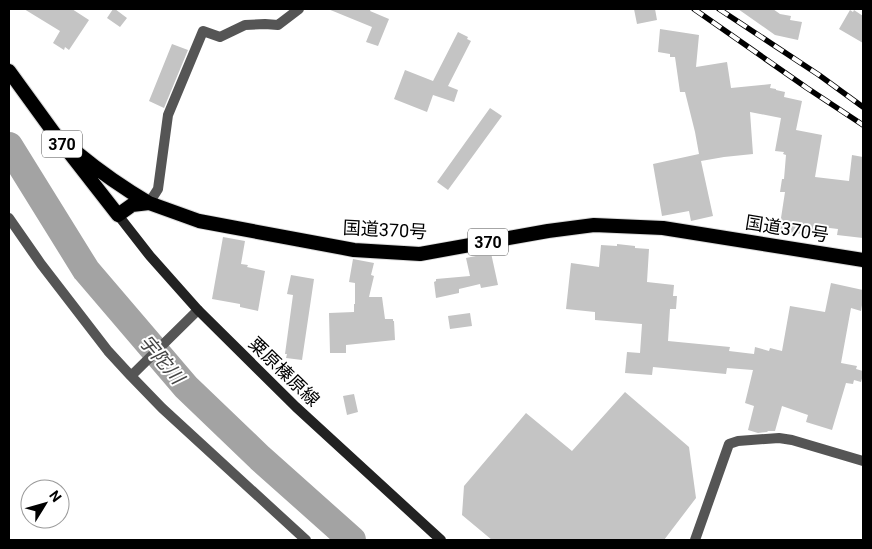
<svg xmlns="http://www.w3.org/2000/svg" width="872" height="549" viewBox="0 0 872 549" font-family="Roboto,'Noto Sans JP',sans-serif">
<rect width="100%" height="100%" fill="#fff"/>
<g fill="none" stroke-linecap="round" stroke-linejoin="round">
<!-- river -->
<path stroke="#a3a3a3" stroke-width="28" d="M9,146L86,270L186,387L260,458L352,540"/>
</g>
<!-- building -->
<path fill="#c4c4c4" d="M24,9H72L89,20L69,50L65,47L64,50L53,43L60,31Z
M113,9H115L127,18L120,27L107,18Z
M328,9H371L370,11L389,19L378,46L366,42L372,27Z
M634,9H655L657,20L637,24Z
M738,9H773L780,14L791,16L790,20L802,22L798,40L775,35Z
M850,10L853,12L854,10L863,16V43L839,29Z
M660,29L699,35L696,67L727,62L731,88L771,84L770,88L776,89V90L785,92L784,97L802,101L796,130L822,135L815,177L849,181L852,155L863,157V238L837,235L838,229L813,226L812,235L779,231L785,192H780L782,179H784L786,155L783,154L784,152L775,151L781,118L750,112L753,154L724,157L701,161L713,216L691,221L689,211L662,216L653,164L699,154L695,132L685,92H680L675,57H670V54L658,52Z
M458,32L468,37L467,39L471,41L448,86L458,90L454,102L433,95L427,112L394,99L405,70L433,81Z
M172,44L188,50L164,108L149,101Z
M490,108L502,116L448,190L437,182Z
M223,237L245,241L241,264L248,265L247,267L265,271L258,311L240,307V304L212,299Z
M617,244L635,246V248L649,249L647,282L674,285L673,296H677L676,309H670L668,341L730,347L729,351L754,354L755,347L769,351L770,348L782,351L790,306L825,312L831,283L863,290V299L861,311L851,308L841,363L857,366L856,369L863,371V375L861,382L854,380L853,384L846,383L832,430L806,422L808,415L782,406L775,431H768L767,432L758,433L748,430L754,406L745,403L753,370L727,368L726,374L653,367L652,375L625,373L627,352L640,353L642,324L595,320V312L566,309L571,263L599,267L601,245L617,246Z
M491,253L498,285L481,288L480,284L459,289V293L436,298L434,282L436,281V279L470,276L466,258Z
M353,259L374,263L371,275L374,276L369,297H382L385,319H393V321H394L395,340L346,345V353H330L329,313L354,312V304H355V283L349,282Z
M291,275L314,279L302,360L286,358L287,354H285L293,295L287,294Z
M470,313L472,326L450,329L448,316Z
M625,392L689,447L696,498L664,540H492L462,515L464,486L526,413L572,451Z
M354,394L358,412L347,415L343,396Z"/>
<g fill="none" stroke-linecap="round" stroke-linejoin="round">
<defs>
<path id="trunk" d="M9,71L54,133L118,215L132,205L149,203L199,221L354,250L420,254L548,231L594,225L663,228L863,260
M76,152C99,171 123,188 149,203"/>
</defs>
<!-- trunk casing -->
<use href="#trunk" stroke="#dbdbdb" stroke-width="16"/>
<!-- minor -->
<path stroke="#555" stroke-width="10" d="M149,203L158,189L168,115L203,31L220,37L245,25L265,24L278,25L299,9
M9,218L41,264L108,351L131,376L162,408L306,540
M131,376L198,310
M695,540L729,444L738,441L779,438L792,440L863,461"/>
<!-- secondary -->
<path stroke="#222" stroke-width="10" d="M118,215L150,256L198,310L296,407L441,540"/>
<!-- trunk -->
<use href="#trunk" stroke="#000" stroke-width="14"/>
<defs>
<path id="rail" d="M694,9L807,88L863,125
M719,9L819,75L863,107"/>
</defs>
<!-- rail casing -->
<use href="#rail" stroke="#000" stroke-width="5.5"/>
<!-- rail -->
<use href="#rail" stroke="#fff" stroke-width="4" stroke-dasharray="11" stroke-linecap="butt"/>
</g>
<g text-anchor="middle" stroke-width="4" stroke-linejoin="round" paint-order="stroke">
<!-- shield labels -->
<g fill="#fff" stroke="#4c4c4c" stroke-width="1">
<rect x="42" y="130.5" width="40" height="27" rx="4"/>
<rect x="468" y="228.5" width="40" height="27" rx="4"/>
</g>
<g font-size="16" font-weight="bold" fill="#000">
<text x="62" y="150">370</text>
<text x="488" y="248">370</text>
</g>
<!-- street labels -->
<g font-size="18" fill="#000" stroke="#fff">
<text transform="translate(787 229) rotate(9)" y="6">国道370号</text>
<text transform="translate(385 230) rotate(3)" y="6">国道370号</text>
<text transform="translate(284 372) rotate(44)" y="6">粟原榛原線</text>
</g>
<!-- water labels -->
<g font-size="19" font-style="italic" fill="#444" stroke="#fff">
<text transform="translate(162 359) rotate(50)" y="7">宇陀川</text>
</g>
</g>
<!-- border -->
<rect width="872" height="549" fill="none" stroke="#000000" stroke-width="20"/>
<!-- north arrow -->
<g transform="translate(45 504) rotate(53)"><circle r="24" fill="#ffffff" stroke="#999999"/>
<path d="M0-4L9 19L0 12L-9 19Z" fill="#000000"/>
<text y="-8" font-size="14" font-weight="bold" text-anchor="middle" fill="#000000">N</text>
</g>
</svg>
